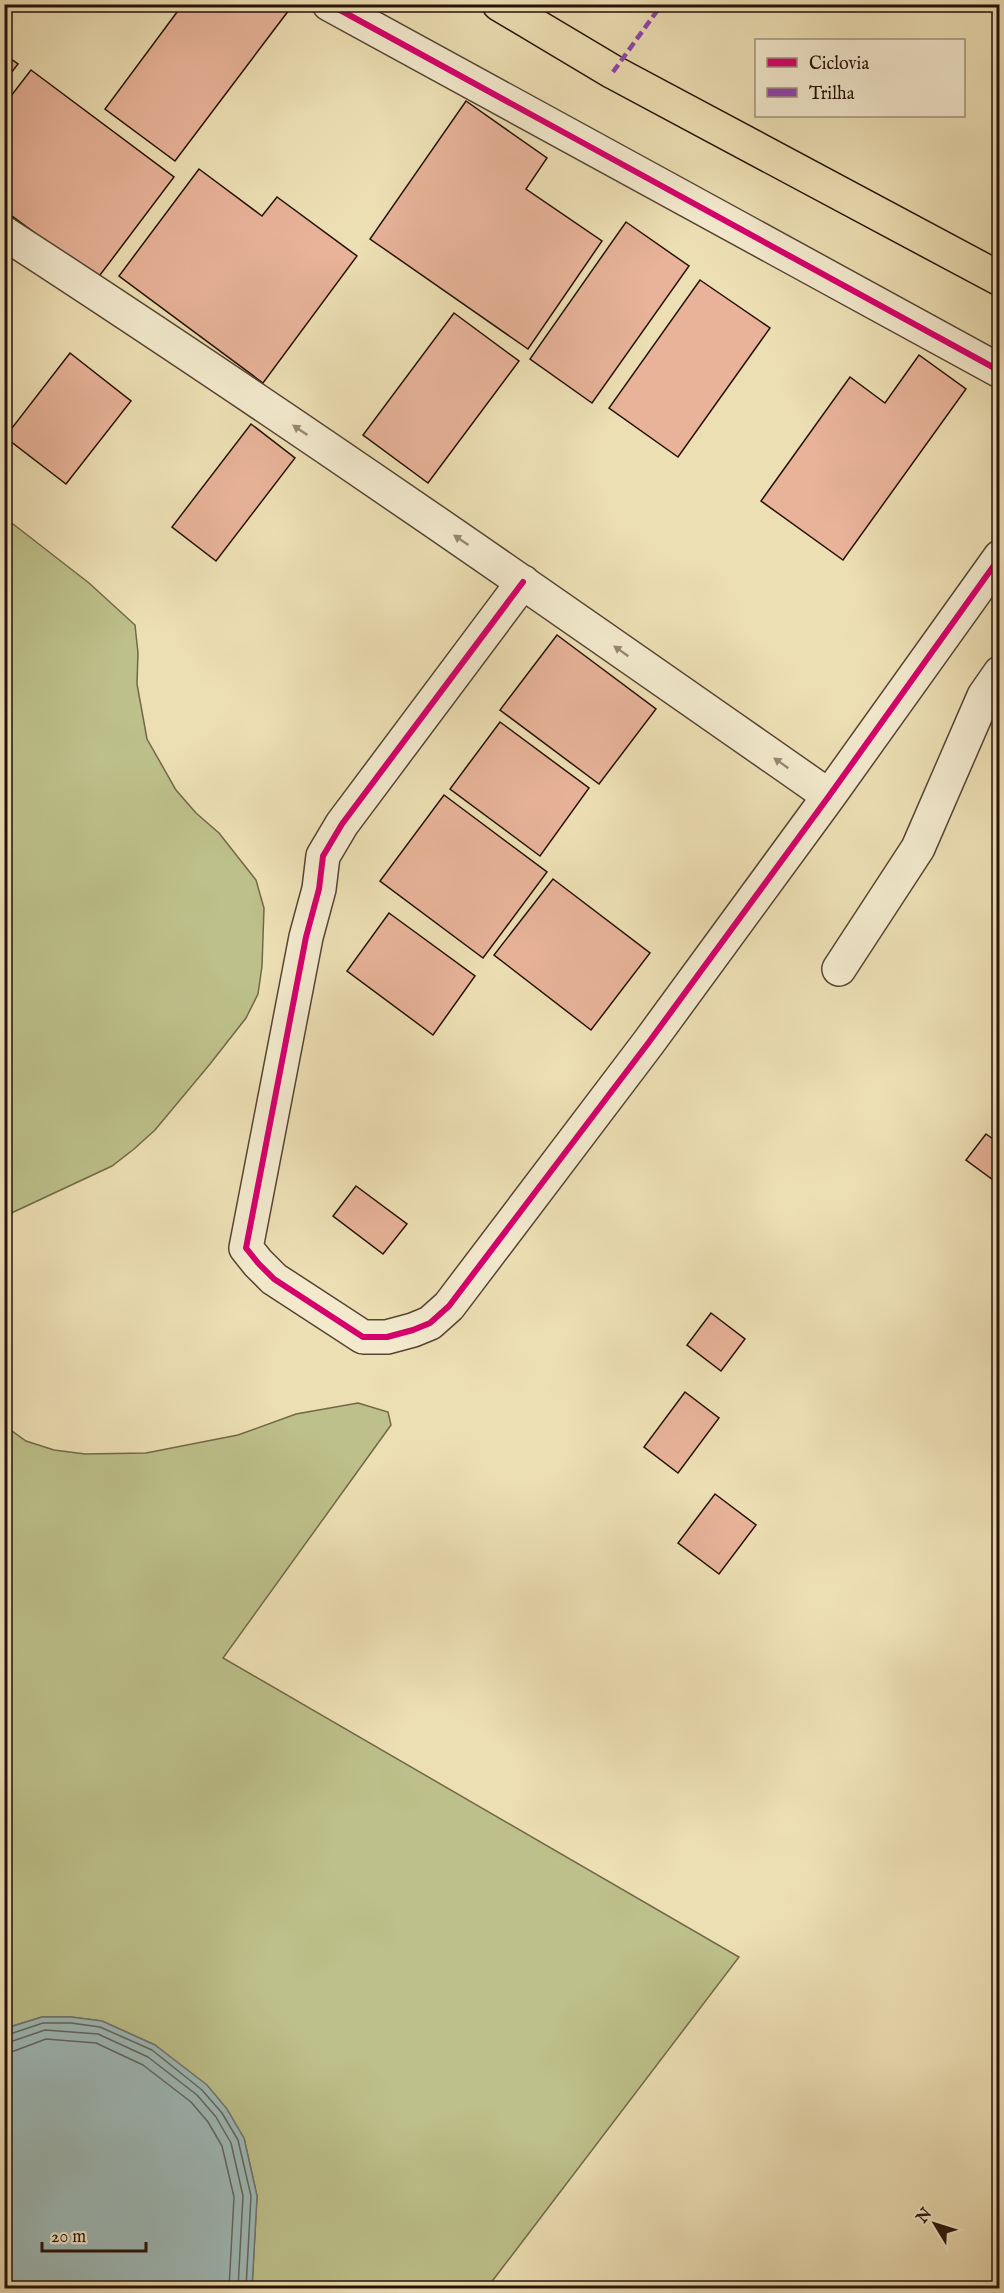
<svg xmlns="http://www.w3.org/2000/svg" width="1004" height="2293" viewBox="0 0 1004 2293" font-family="'IM FELL English',serif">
<rect width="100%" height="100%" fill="#eddfb4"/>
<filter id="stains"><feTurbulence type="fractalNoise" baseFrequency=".00333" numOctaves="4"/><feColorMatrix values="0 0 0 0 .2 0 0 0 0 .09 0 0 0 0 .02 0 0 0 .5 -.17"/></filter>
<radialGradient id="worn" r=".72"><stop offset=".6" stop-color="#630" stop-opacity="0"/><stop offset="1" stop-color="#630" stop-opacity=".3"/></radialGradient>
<!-- green -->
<path fill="#bdc08a" stroke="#716848" stroke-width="1.5" d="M4,517L89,583L135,625L138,653L137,684L147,739L176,790L196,813L219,833L256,880L264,908L262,966L258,994L246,1018L210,1064L155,1130L134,1149L112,1166L5,1216Z
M358,1403L388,1412L391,1425L223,1658L739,1957L487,2288H252L257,2196L244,2138L155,2045L102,2021L71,2017H42L13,2026L5,2032V1426L26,1441L54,1450L85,1454L146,1453L238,1435L296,1414Z"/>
<!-- water -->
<path fill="#9ebab8" stroke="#6e7671" stroke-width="1.5" d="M42,2017H71L102,2021L155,2045L207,2085L227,2109L244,2138L257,2196L252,2288H5V2032L13,2026Z"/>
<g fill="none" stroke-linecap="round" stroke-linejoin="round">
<!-- shore -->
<path stroke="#62665f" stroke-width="1.5" d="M4,2036L43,2023H71L100,2027L152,2050L202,2090L222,2113L238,2140L251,2196L246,2288
M4,2044L45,2030L98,2034L148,2057L197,2095L216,2117L231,2143L243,2196L238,2288
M4,2053L14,2051L46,2039L96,2043L143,2065L191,2102L208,2122L222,2146L234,2197L229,2288"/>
</g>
<!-- building -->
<path fill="#e8b399" stroke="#251106" stroke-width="1.5" d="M183,4H282L289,10L175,161L105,109Z
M4,54L18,64L4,82Z
M31,70L174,177L97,279L4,210V105Z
M466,101L547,158L526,189L602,241L528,349L370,239Z
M199,169L262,216L277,197L357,256L263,383L119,276Z
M626,222L689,266L592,403L530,359Z
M700,280L770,328L678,457L609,408Z
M454,313L519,361L428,483L363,435Z
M70,353L131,401L66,484L5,437Z
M919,355L966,389L843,560L761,501L850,377L885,403Z
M251,424L295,458L216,561L172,527Z
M557,635L656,709L599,784L500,710Z
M500,722L589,788L540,856L450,789Z
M444,795L547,872L483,958L380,881Z
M553,879L650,953L591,1030L494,955Z
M389,913L475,976L433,1035L347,971Z
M986,1134L1000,1144V1185L966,1160Z
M356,1186L407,1224L383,1254L333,1216Z
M711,1313L745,1339L721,1371L687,1345Z
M685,1392L719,1418L678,1473L644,1447Z
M715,1494L756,1525L719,1574L678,1543Z"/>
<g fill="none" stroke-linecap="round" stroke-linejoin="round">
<defs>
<path id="minor" d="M329,4L1000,371
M4,233C283,414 556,605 829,796
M523,582L342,824L323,856L319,889L306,937L246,1248L258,1263L274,1279L363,1337H387L413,1330L430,1323L449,1306L649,1042L829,796L1000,557
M839,969L918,848L984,696L1000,673"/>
<path id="major" d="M499,4L613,72L1000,279"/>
</defs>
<!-- minor casing -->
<use href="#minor" stroke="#574432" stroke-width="36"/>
<!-- major casing -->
<use href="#major" stroke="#251106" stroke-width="36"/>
<!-- minor -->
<use href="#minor" stroke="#f3eace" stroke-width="33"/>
<!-- major -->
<use href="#major" stroke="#eddfb4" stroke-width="33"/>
<!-- quiet -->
<path stroke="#8e44ad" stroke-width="4.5" stroke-dasharray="9 4.5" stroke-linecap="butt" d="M613,72L662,4"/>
<defs>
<path id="cycleway" d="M329,4L1000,371
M523,582L342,824L323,856L319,889L306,937L246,1248L258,1263L274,1279L363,1337H387L413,1330L430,1323L449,1306L649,1042L829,796L1000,557"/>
</defs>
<!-- cycleway casing -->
<use href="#cycleway" stroke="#f3eace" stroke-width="10"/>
<!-- cycleway -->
<use href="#cycleway" stroke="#d6006c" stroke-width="6"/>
</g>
<!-- one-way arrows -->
<defs><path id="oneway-solid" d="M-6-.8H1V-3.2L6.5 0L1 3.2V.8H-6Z" transform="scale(1.5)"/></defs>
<g fill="#968874">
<use href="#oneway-solid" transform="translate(300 430) rotate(-146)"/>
<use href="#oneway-solid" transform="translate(461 540) rotate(-146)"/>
<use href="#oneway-solid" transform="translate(621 651) rotate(-145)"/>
<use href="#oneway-solid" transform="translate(781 763) rotate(-145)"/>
</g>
<!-- margin -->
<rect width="1004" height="2293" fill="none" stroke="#eddfb4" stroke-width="24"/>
<rect x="6" y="6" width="992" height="2281" fill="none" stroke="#251106" stroke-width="3"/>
<rect x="12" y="12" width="980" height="2269" fill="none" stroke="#251106" stroke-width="1.5"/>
<!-- legend -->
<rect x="755" y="39" width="210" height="78" fill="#f3eace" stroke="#a1937e" stroke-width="1.5"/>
<rect x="767" y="58" width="30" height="9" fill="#d6006c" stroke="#a1937e" stroke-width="1.5"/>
<text x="809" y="69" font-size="18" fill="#251106">Ciclovia</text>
<rect x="767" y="88" width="30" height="9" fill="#8e44ad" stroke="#a1937e" stroke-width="1.5"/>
<text x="809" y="99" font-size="18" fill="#251106">Trilha</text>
<!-- north arrow -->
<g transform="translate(935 2224) rotate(308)" stroke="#f3eace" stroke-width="4.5" paint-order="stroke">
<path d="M0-4.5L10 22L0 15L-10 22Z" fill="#251106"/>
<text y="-9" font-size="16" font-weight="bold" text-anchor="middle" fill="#251106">N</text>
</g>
<!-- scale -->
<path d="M42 2242v9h104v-9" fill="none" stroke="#251106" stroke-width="3"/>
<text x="51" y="2242" font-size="18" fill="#251106" stroke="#f3eace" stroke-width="4.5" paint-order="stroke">20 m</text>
<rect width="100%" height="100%" filter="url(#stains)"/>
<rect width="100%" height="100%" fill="url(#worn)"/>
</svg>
